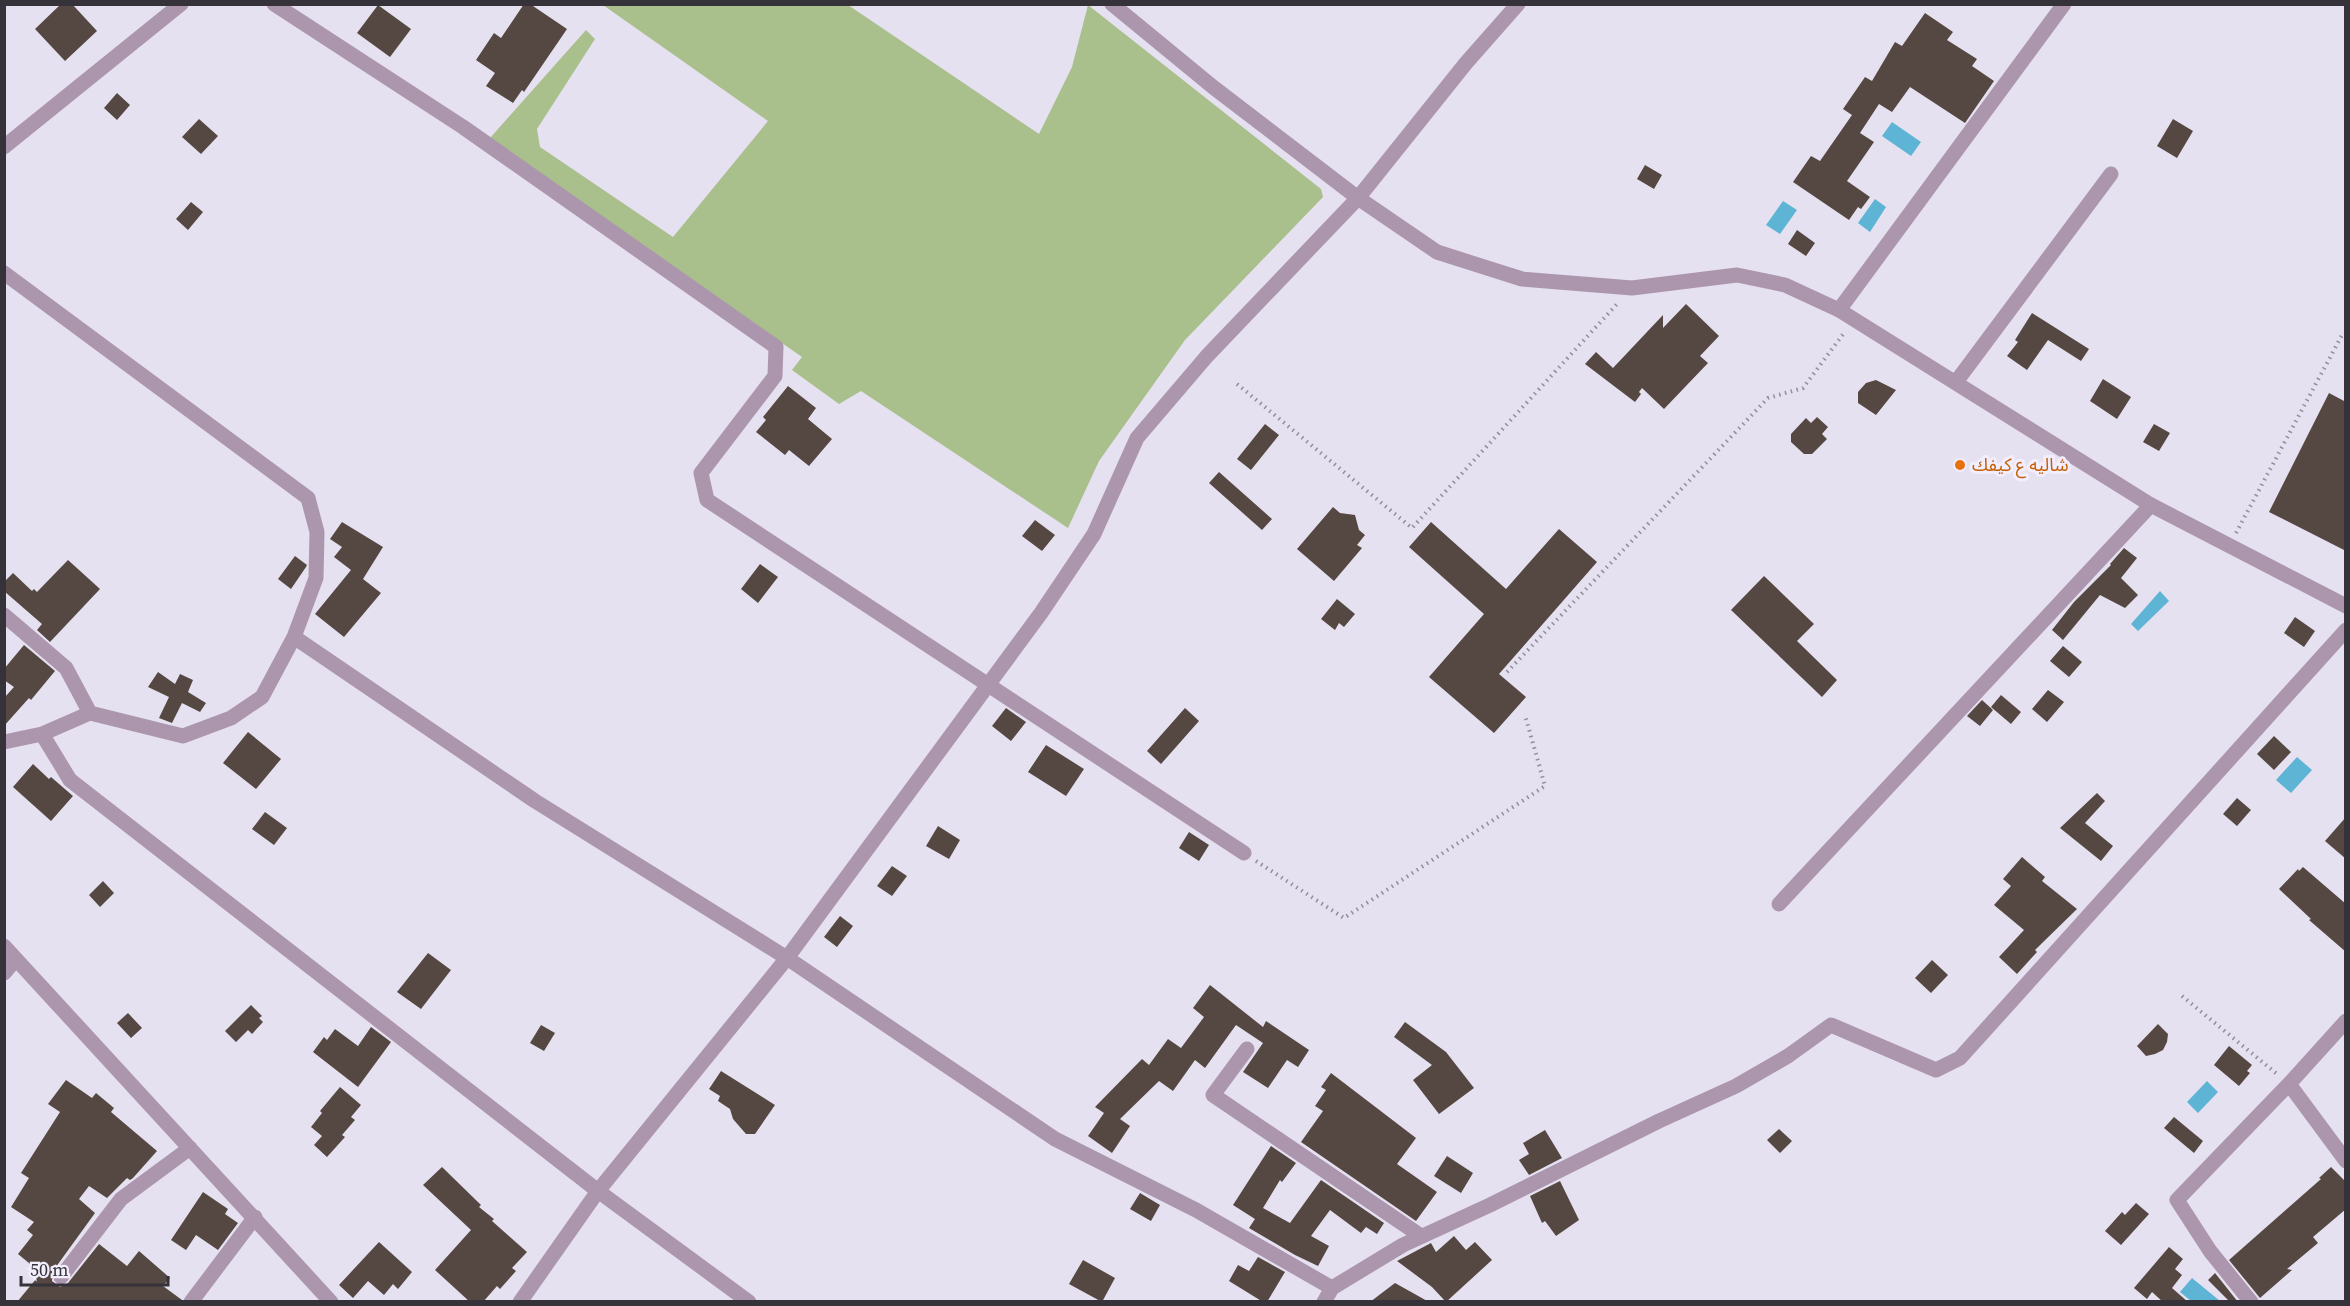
<svg xmlns="http://www.w3.org/2000/svg" width="2350" height="1306" viewBox="0 0 2350 1306" font-family="'Source Serif 4','Noto Sans Arabic',serif">
<rect width="100%" height="100%" fill="#e6e1f0"/>
<!-- green -->
<path fill="#a9bf8c" d="M603,5H848L1039,134L1072,67L1088,5L1321,189L1323,197L1185,340L1099,461L1068,528L861,391L839,404L792,370L802,357L490,138L586,30L595,39L537,129L540,147L673,237L768,121Z"/>
<!-- water -->
<path fill="#5db4d5" d="M1892,122L1921,142L1911,156L1882,136Z
M1875,199L1886,207L1870,232L1858,223Z
M1783,201L1797,210L1780,234L1766,225Z
M2160,591L2169,601L2138,631L2131,624Z
M2297,757L2312,770L2291,793L2276,780Z
M2207,1081L2218,1092L2198,1113L2187,1102Z
M2192,1278L2220,1301H2191L2180,1292Z"/>
<!-- building -->
<path fill="#554842" d="M61,4H72L97,31L65,61L35,29Z
M524,4H530L567,29L524,92L522,90L513,103L486,86L495,73L476,60L494,33L501,38Z
M378,5L411,29L390,57L357,33Z
M1925,13L1953,32L1947,40L1977,59L1972,66L1994,81L1965,123L1910,87L1892,112L1879,104L1860,133L1874,142L1847,181L1870,197L1861,209L1858,207L1849,220L1793,182L1811,156L1820,161L1852,115L1843,109L1865,77L1872,81L1895,42L1902,46Z
M117,93L130,105L117,120L104,108Z
M199,119L218,136L201,154L182,137Z
M2173,119L2193,131L2177,158L2157,146Z
M1645,165L1662,175L1654,189L1637,179Z
M191,202L203,212L188,230L176,219Z
M1797,230L1815,243L1806,256L1788,244Z
M1686,304L1719,336L1700,356L1708,363L1664,409L1642,388L1639,392L1641,394L1635,402L1585,364L1596,352L1613,368L1663,315V328Z
M2032,313L2089,349L2081,361L2048,340L2027,370L2007,356L2018,342L2015,340Z
M2103,379L2131,397L2117,419L2090,401Z
M1876,380L1896,390L1876,415L1858,403V392L1866,383Z
M788,386L816,408L808,419L832,439L809,466L789,450L785,455L756,432L766,420L763,417Z
M2329,393L2346,402V551L2269,512Z
M1817,417L1828,427L1822,434L1827,439L1812,454H1804L1791,442V434L1806,418L1811,423Z
M1265,424L1279,435L1251,470L1237,459Z
M2154,424L2170,433L2159,451L2143,442Z
M1219,472L1272,519L1262,530L1209,483Z
M1333,507L1340,513L1355,515L1359,530L1365,535L1357,545L1362,548L1334,581L1297,549Z
M1035,520L1055,535L1042,551L1022,536Z
M342,522L383,547L363,579L381,593L344,637L315,614L351,570L334,557L342,547L330,539Z
M1431,522L1506,589L1559,529L1597,562L1499,674L1526,697L1494,733L1429,677L1484,614L1409,547Z
M2124,548L2137,558L2121,578L2138,595L2125,608L2100,595L2063,640L2052,630L2074,602L2111,565L2110,564Z
M295,556L307,565L306,567L291,589L278,579Z
M68,560L100,589L50,642L37,630L42,624L4,591V582L13,573L32,591L34,589L37,592Z
M760,564L778,577L758,603L741,589Z
M1764,576L1814,624L1797,641L1837,680L1822,697L1731,610Z
M1337,599L1355,614L1344,627L1339,623L1335,630L1321,619Z
M2295,617L2315,631L2304,647L2284,633Z
M24,645L55,671L31,700L29,698L4,726V698L14,687L4,680V669Z
M2063,646L2082,662L2069,677L2050,661Z
M158,672L175,684L180,674L193,680L188,692L206,703L200,712L182,703L172,723L159,718L169,697L148,687Z
M2048,690L2064,702L2047,722L2032,709Z
M2001,695L2021,712L2011,724L1991,707Z
M1982,700L1993,710L1980,726L1967,716Z
M1006,708L1026,722L1011,741L992,726Z
M1185,708L1199,721L1161,764L1147,751Z
M248,732L281,759L256,789L223,763Z
M2274,736L2291,752L2274,770L2257,754Z
M1046,745L1084,769L1066,796L1028,772Z
M33,764L49,779L51,777L73,796L51,821L13,787Z
M2097,793L2105,801L2085,823L2113,846L2101,861L2060,828Z
M2237,798L2251,810L2237,826L2223,814Z
M265,812L287,828L274,845L252,829Z
M2346,817V859L2325,841Z
M938,826L960,840L949,859L926,846Z
M1189,832L1209,845L1199,861L1179,848Z
M2022,857L2045,877L2042,881L2077,909L2035,950L2037,952L2017,974L1999,957L2024,930L1994,905L2011,886L2003,879Z
M892,866L907,876L892,896L877,886Z
M2303,867L2346,904V952L2309,920L2311,919L2279,889L2298,869L2299,871Z
M103,881L114,893L100,907L89,895Z
M840,916L853,926L837,947L824,937Z
M428,953L451,970L421,1009L397,992Z
M1932,960L1948,975L1931,993L1915,978Z
M1210,985L1263,1027L1266,1021L1309,1050L1298,1067L1287,1060L1268,1088L1243,1072L1263,1043L1236,1025L1205,1068L1195,1060L1173,1091L1159,1081L1120,1119L1130,1126L1112,1153L1088,1136L1104,1113L1095,1107L1142,1059L1149,1065L1168,1039L1181,1048L1204,1017L1193,1008Z
M251,1005L262,1016L259,1018L263,1022L252,1034L248,1030L236,1042L225,1031Z
M128,1013L142,1028L131,1038L117,1023Z
M1405,1022L1446,1052L1474,1088L1439,1114L1413,1080L1432,1065L1394,1037Z
M2158,1024L2168,1034L2167,1042L2163,1050L2155,1054L2146,1056L2137,1046Z
M541,1025L555,1033L544,1051L530,1043Z
M371,1027L391,1042L358,1087L313,1052L324,1037L327,1040L335,1029L358,1046Z
M2229,1046L2252,1065L2247,1071L2250,1073L2239,1086L2214,1065Z
M721,1071L775,1105L755,1134H746L733,1119L730,1109L718,1101L720,1096L709,1089Z
M1331,1073L1416,1138L1397,1164L1437,1192L1416,1221L1301,1142L1323,1111L1315,1106L1326,1090L1321,1087Z
M66,1080L92,1098L96,1093L114,1108L111,1112L157,1151L133,1178L130,1180L127,1178L107,1198L89,1186L79,1199L95,1213L53,1271L52,1281L60,1287L68,1283L99,1244L127,1266L139,1251L170,1278L163,1286L182,1300L181,1302H17L41,1273L18,1254L33,1235L27,1230L34,1222L11,1207L29,1178L21,1173L60,1112L48,1104Z
M340,1087L361,1105L351,1117L355,1120L342,1135L345,1137L327,1157L314,1145L322,1136L311,1127L322,1113L320,1111Z
M2174,1117L2203,1141L2194,1153L2164,1128Z
M1779,1129L1792,1141L1780,1153L1767,1140Z
M1545,1130L1562,1158L1529,1175L1519,1160L1529,1154L1523,1143Z
M1271,1146L1296,1163L1282,1182L1280,1180L1263,1208L1290,1223L1321,1180L1384,1223L1377,1234L1366,1227L1361,1233L1330,1210L1311,1236L1329,1246L1318,1266L1295,1255L1249,1228L1255,1219L1233,1205Z
M1447,1156L1473,1173L1461,1193L1434,1176Z
M442,1167L481,1205L479,1207L494,1219L492,1221L527,1252L512,1268L516,1271L500,1289L497,1286L483,1302H470L435,1270L471,1230L423,1185Z
M2331,1167L2346,1182V1209L2313,1237L2318,1243L2287,1269L2292,1270L2260,1298L2229,1260L2321,1179L2319,1178Z
M1560,1181L1579,1220L1556,1236L1545,1221L1542,1223L1530,1196Z
M203,1192L228,1209L225,1214L238,1223L218,1250L196,1235L186,1250L171,1240Z
M1140,1193L1160,1205L1151,1221L1130,1209Z
M2136,1203L2149,1214L2121,1245L2105,1231L2122,1212L2125,1215Z
M1454,1236L1466,1250L1475,1242L1492,1260L1446,1302L1432,1287L1397,1261L1431,1243L1436,1252Z
M379,1242L412,1272L398,1289L393,1284L384,1295L368,1281L353,1298L339,1285Z
M2169,1247L2183,1259L2175,1269L2182,1275L2172,1288L2188,1302H2163L2152,1292L2147,1299L2134,1288Z
M1258,1257L1285,1272L1267,1302H1263L1229,1281L1238,1265L1249,1271Z
M1083,1260L1115,1278L1102,1302L1069,1284Z
M2215,1273L2238,1302H2230L2208,1280Z
M1395,1283L1429,1302H1370Z"/>
<g fill="none" stroke-linecap="round" stroke-linejoin="round">
<!-- path -->
<path stroke="#928e99" stroke-width="4" stroke-dasharray="1.5 4.5" stroke-linecap="butt" d="M1237,384L1412,528L1617,304
M2236,533L2342,335
M1507,672L1768,398L1803,388L1844,333
M1256,861L1344,918L1545,786L1525,715
M2182,996L2277,1074"/>
<!-- minor -->
<path stroke="#ac96ae" stroke-width="15" d="M274,4L463,127L776,347L775,376L701,473L707,500L1244,853
M4,147L181,4
M4,273L308,498L317,532L316,578L294,637L262,697L231,718L183,736L90,713L42,734L4,742
M1839,310L2064,4
M1956,382L2111,174
M4,615L66,668L90,713
M294,637L535,801L787,958L1055,1139L1196,1210L1332,1288
M42,734L70,780L598,1191L749,1302
M1779,904L2151,505
M4,946L331,1302
M4,973L16,959
M1247,1049L1213,1095L1421,1236
M2289,1084L2346,1161
M61,1277L121,1199L190,1148
M191,1302L255,1217
M1324,1302L1332,1288L1403,1245L1490,1205L1659,1121L1736,1086L1788,1056L1831,1025L1936,1070L1960,1058L2346,630
M2251,1302L2210,1251L2177,1200L2289,1084L2346,1021"/>
<!-- tertiary -->
<path stroke="#ac96ae" stroke-width="15" d="M1112,4L1213,87L1358,198L1437,252L1522,279L1632,288L1737,275L1785,285L1839,310L2151,505L2346,606
M520,1302L598,1191L787,958L1041,613L1094,534L1137,438L1207,356L1358,198L1466,63L1518,4"/>
</g>
<!-- markers -->
<circle fill="#e8710a" stroke="#f3eefd" stroke-width="2" cx="1960" cy="465" r="6"/>
<g text-anchor="middle" stroke-width="6" stroke-linejoin="round" paint-order="stroke">
<!-- food labels -->
<g font-size="18" fill="#c56008" stroke="#f3eefd" text-anchor="start">
<text x="1972" y="471">شاليه ع كيفك</text>
</g>
</g>
<!-- border -->
<rect width="2350" height="1306" fill="none" stroke="#353339" stroke-width="12"/>
<!-- scale -->
<path d="M21 1276v9h147v-9" fill="none" stroke="#353339" stroke-width="3"/>
<text x="30" y="1276" font-size="18" fill="#353339" stroke="#f3eefd" stroke-width="4.5" paint-order="stroke">50 m</text>
</svg>
